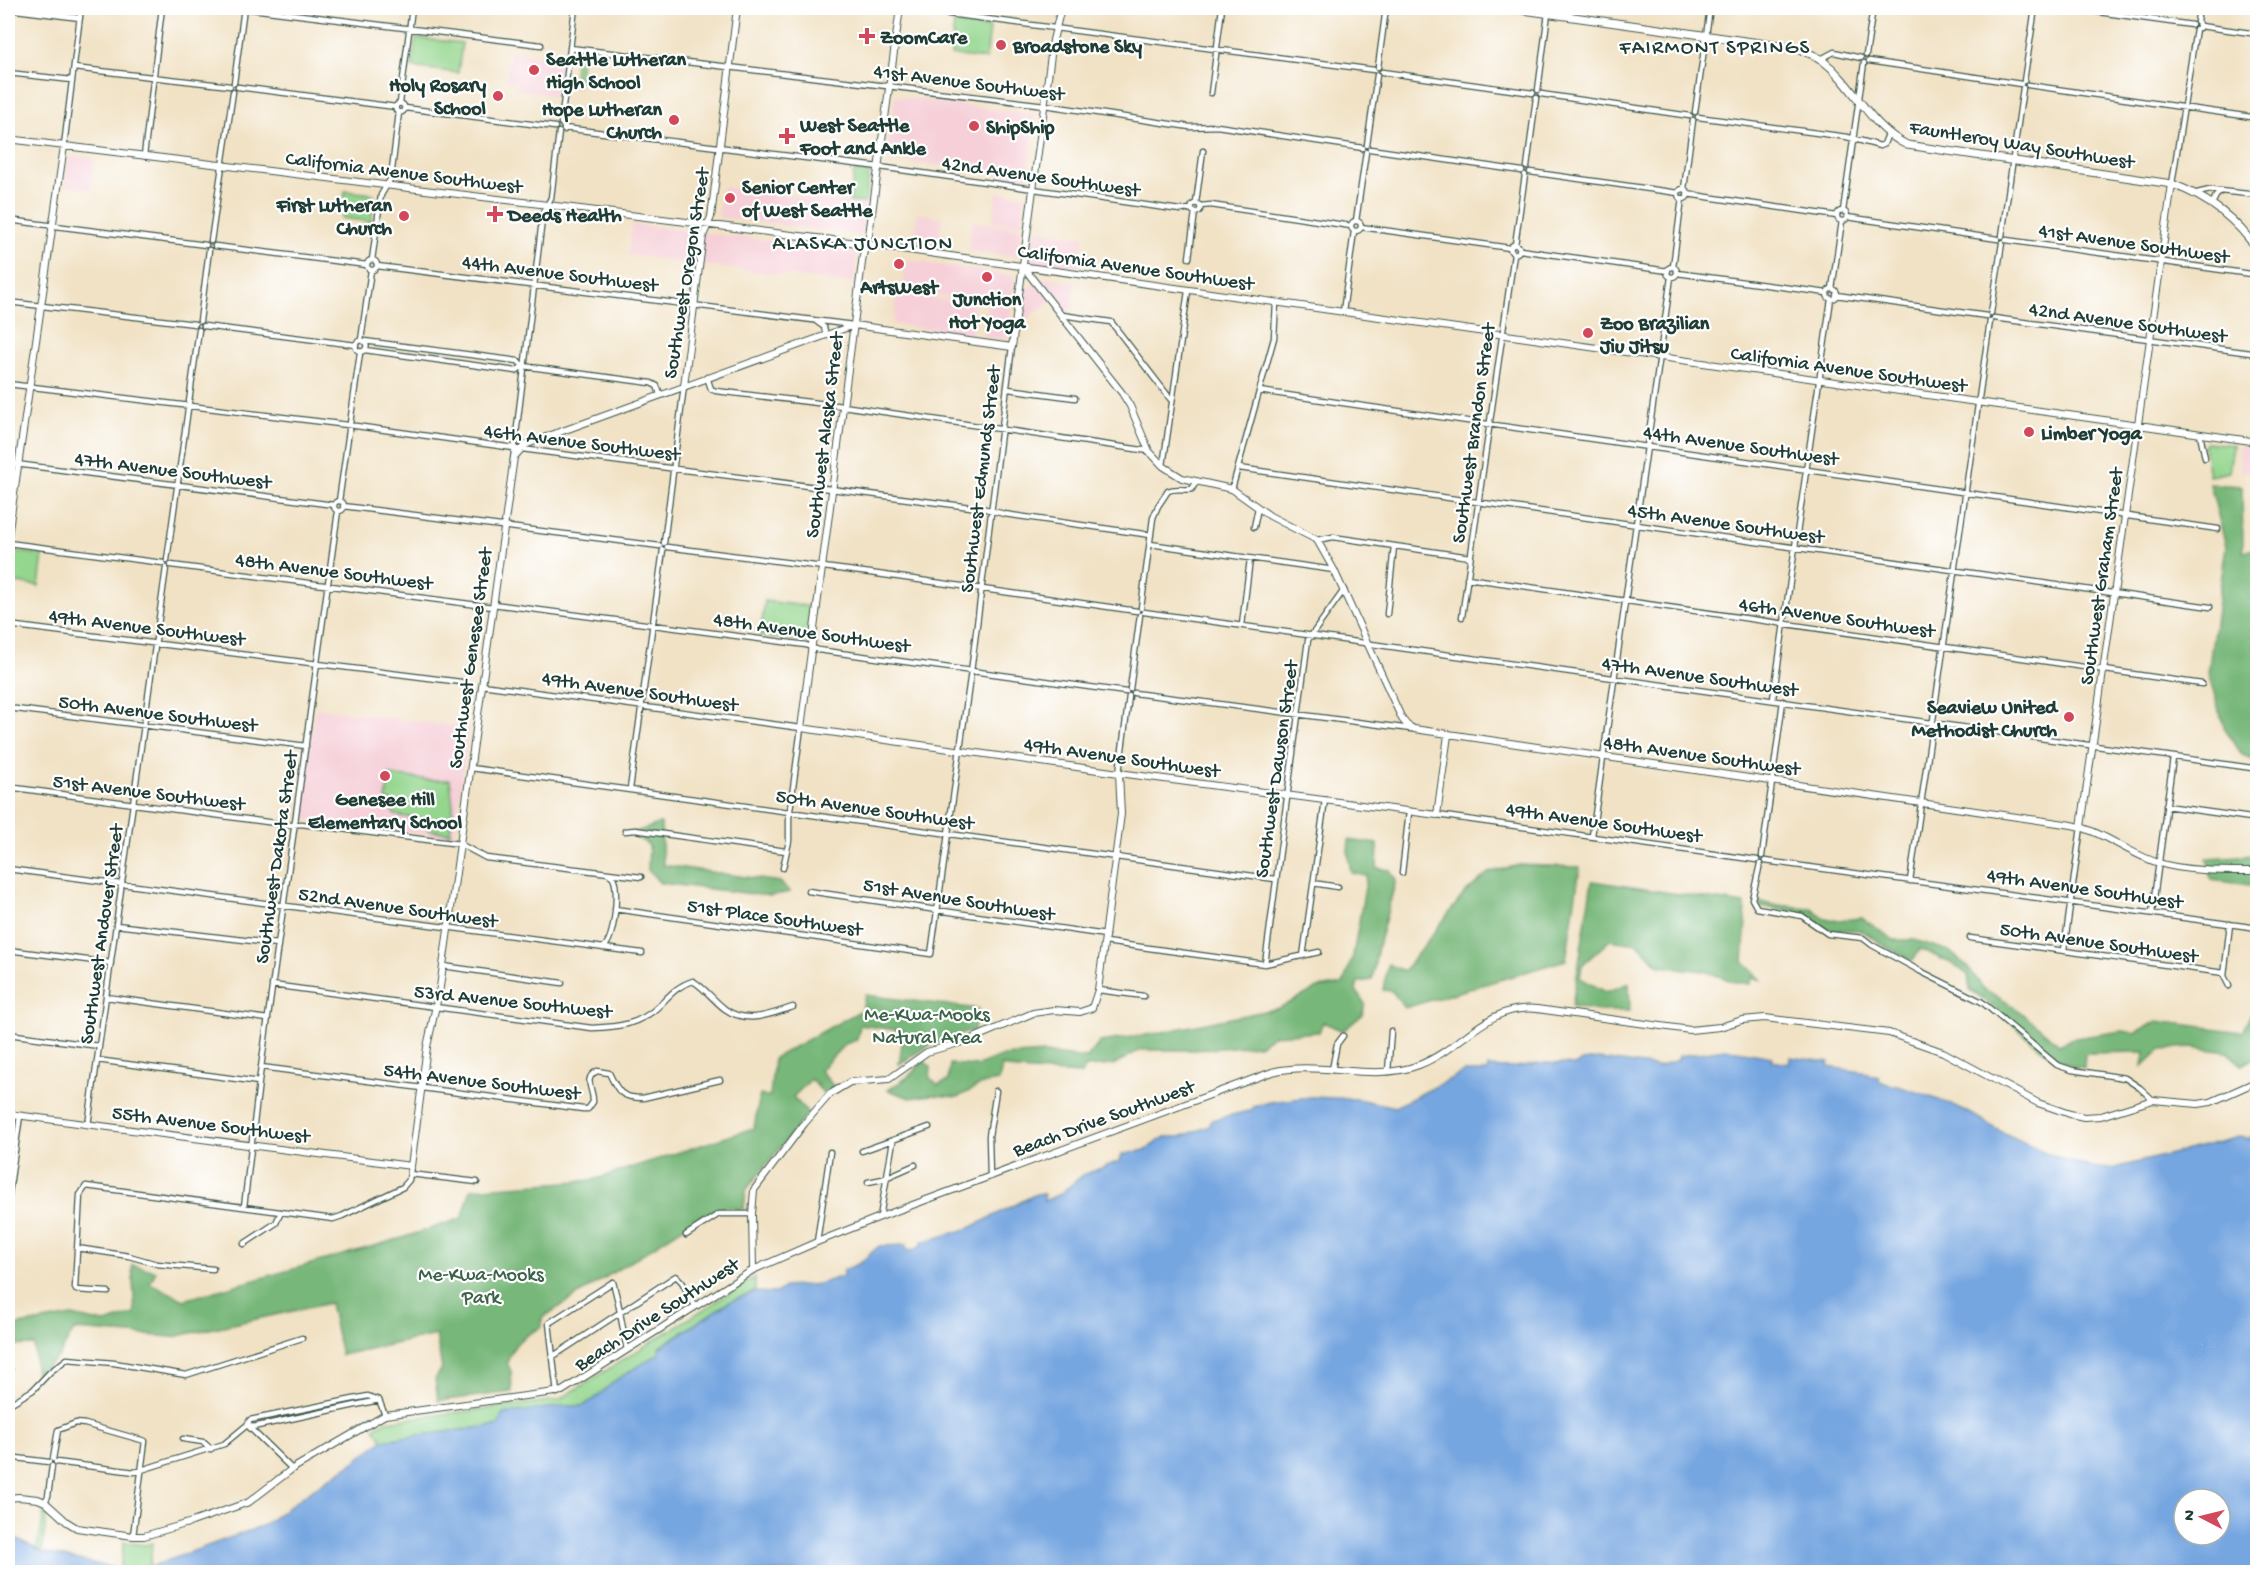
<svg xmlns="http://www.w3.org/2000/svg" width="2265" height="1580" viewBox="0 0 2265 1580" font-family="'Gochi Hand',sans-serif">
<rect width="100%" height="100%" fill="#fff"/>
<filter id="ink" filterUnits="userSpaceOnUse"><feTurbulence type="fractalNoise" baseFrequency=".0167" numOctaves="2"/><feDisplacementMap in="SourceGraphic" scale="12" xChannelSelector="R" yChannelSelector="G"/><feConvolveMatrix kernelMatrix="1 2 1 2 8 2 1 2 1" color-interpolation-filters="sRGB"/></filter>
<filter id="wash" filterUnits="userSpaceOnUse"><feTurbulence type="fractalNoise" baseFrequency=".008" numOctaves="4" result="noise"/><feDisplacementMap in="SourceGraphic" scale="24" xChannelSelector="R" yChannelSelector="G"/><feGaussianBlur stdDeviation="1.35" result="paint"/><feColorMatrix in="noise" values="0 0 0 0 0 0 0 0 0 0 0 0 0 0 0 0 0 1.4 0 .05"/><feComposite in="paint" operator="in"/></filter>
<g filter="url(#wash)">
<rect width="100%" height="100%" fill="#f1e2c5"/>
<!-- built -->
<path fill="#f6cfd8" d="M510,51L561,58L556,96L516,89V83L506,82Z
M895,96L1036,115L1027,178L886,159Z
M69,156L94,158L91,189L65,186Z
M722,187L865,205L861,235L718,217Z
M997,192L1025,196L1022,225L993,221Z
M917,213L942,217L938,246L914,243Z
M972,221L1021,228L1018,257L968,251Z
M632,224L857,251L854,284L628,255Z
M1033,230L1084,237L1079,270L1034,264L1030,256Z
M906,260L1015,276L1007,340L983,337L987,302L902,291Z
M1045,278L1075,282L1071,312H1067L1055,297L1020,325L1024,290Z
M897,293L975,304L971,335L893,324Z
M2239,446L2257,449V471L2241,472Z
M315,708L469,728L454,838L301,818Z"/>
<!-- green -->
<path fill="#94d68e" stroke="#5a8a61" stroke-width="1.5" d="M954,23L990,28L986,59L951,55Z
M416,38L462,43L458,73L412,67Z
M576,57L581,58L578,86L573,85Z
M854,171L869,173L865,203L850,202Z
M345,191L374,194L371,222L342,218Z
M2207,442L2233,445L2229,472L2209,476L2204,446Z
M13,551L43,555L39,586L9,582Z
M765,601L814,607L809,642L760,636Z
M389,775L429,780H450L453,806L450,833L428,830L427,821L395,815L391,810L392,801L386,800Z
M755,1277V1292L729,1302L659,1347L660,1353L616,1380L593,1400L583,1406H564L503,1414L499,1425L383,1440L374,1428L386,1421L559,1400Z
M44,1510L47,1513L42,1552L36,1548L40,1536Z
M124,1542L145,1545L152,1543L150,1567L120,1569Z"/>
<!-- forest -->
<path fill="#77b779" stroke="#4b7a56" stroke-width="1.5" d="M2210,484L2242,486L2243,551L2257,549V619L2252,628L2258,670L2257,761L2242,755L2224,727L2208,673L2226,546Z
M661,823L663,865L780,882L790,892L770,896L660,883L648,870L649,845L631,834Z
M1349,840L1378,844L1377,868L1390,870L1396,880L1378,946L1372,980L1358,982L1356,990L1365,1004L1362,1015L1343,1031L1323,1022L1319,1032L1273,1035L1259,1045L1195,1050H1140L1113,1065L1086,1067L1081,1074L1017,1070L1002,1066L999,1081L985,1083L958,1097L931,1095L910,1098L888,1090L908,1077L924,1061L931,1067L930,1078L938,1085L948,1081L950,1064L978,1066L1003,1056L1044,1053L1087,1058L1100,1042L1153,1034L1279,1008L1318,988L1343,984L1353,956L1367,876L1351,873L1348,852Z
M2257,855V886L2211,880L2207,858Z
M1519,865L1580,867L1566,960L1405,1008L1392,991L1383,990L1388,964L1404,971L1464,894L1488,873Z
M1592,881L1744,904L1746,919L1743,962L1762,980L1752,977L1750,984L1735,982L1704,971L1660,966L1638,944L1610,940L1582,965L1580,978L1606,992L1629,983L1630,1011H1598L1572,1006Z
M1756,901L1774,905L1811,908C1824,924 1843,920 1862,918L1894,940H1914L1949,951L1968,967L1984,989L2013,1006L2059,1044L2070,1039L2122,1031L2135,1033L2157,1021L2242,1032L2257,1002V1056L2242,1065L2227,1052L2192,1047L2161,1049L2143,1066L2145,1052L2085,1053L2084,1068C2038,1061 2010,1013 1970,990L1968,975L1953,964L1920,949L1913,961L1886,947L1866,933L1858,930H1828L1804,913L1762,907Z
M865,995L978,1009L974,1030L930,1045L899,1064L904,1031L860,1025L857,1040L845,1044L820,1070L834,1087L825,1095L811,1079L793,1097L808,1113L746,1190L744,1209H724L703,1215L542,1318V1327C523,1336 513,1342 507,1363L511,1371L512,1392L438,1401L435,1379L442,1369L436,1335L341,1355L330,1303L173,1337L74,1330L59,1356L36,1376L34,1345L8,1346V1327L72,1316L105,1323L135,1314L132,1265L156,1271L150,1283L184,1300L402,1238L462,1218L471,1189L593,1180L754,1128L760,1095L770,1096L774,1058L862,1010Z"/>
<!-- water -->
<path fill="#76a6e0" stroke="#4a728a" stroke-width="1.5" fill-rule="evenodd" d="M1725,1049L1773,1057L1772,1061L1789,1064L1790,1057L1829,1062L1828,1067L1868,1073V1075L1879,1077V1082C1914,1089 1947,1102 1979,1118C1986,1121 1991,1127 1998,1130C2028,1144 2083,1173 2115,1168L2239,1137L2249,1139L2257,1133V1572H8V1537L18,1539L42,1552L119,1569L150,1567L262,1526L313,1489L353,1463L383,1440L499,1425L502,1414L564,1406H583L593,1400L616,1380L660,1353L659,1348L729,1302L755,1292L776,1293L785,1287L819,1284L843,1276L844,1270L860,1263L879,1246L906,1245L905,1249L911,1251L920,1247L922,1242L970,1228L1036,1194H1044V1201L1060,1194L1083,1175L1120,1161L1122,1155L1145,1150L1165,1137H1180L1210,1126L1211,1120L1252,1110L1253,1107L1270,1102L1311,1097L1357,1099L1395,1107L1464,1072H1487L1488,1067L1507,1068L1546,1063L1576,1065L1583,1061L1599,1059L1658,1067L1678,1060L1679,1056ZM2184,1499H2220V1535H2184Z"/>
</g>
<g filter="url(#ink)">
<g fill="none" stroke-linecap="round" stroke-linejoin="round">
<defs>
<path id="street" d="M244,8L541,45
M903,8L1374,70
M2070,8L2192,25
M8,9L80,18
M2200,26L2258,34
M2199,28V24L2197,22L2199,8
M570,48L1045,105L1190,127L1217,126L1363,148
M1866,55L1873,8
M1821,59L1834,52L1861,58
M1869,61L2021,84
M1378,67L1386,8
M74,68L230,86
M1382,72L1533,93
M8,73L72,80
M2024,81L2035,8
M234,83L244,8
M2028,85L2258,118
M238,87L396,107
M1538,90L1548,13
M1211,93L1222,8
M1541,94L1690,116
M400,103L412,8
M395.5 108a4.5 4.5 0 1 1 9 0a4.5 4.5 0 1 1-9 0Z
M405,108L555,127
M1695,112L1710,8
M1698,117L1847,137L1880,146L1884,144L1888,134
M564,128L887,168L1180,210L1191,209
M564,130V126L561,123L575,8
M1367,145L1377,75
M64,146L81,8
M1370,149L1522,171
M144,156L162,8
M1527,167L1536,98
M1530,172L1678,193
M2172,184L2196,29
M1684,189L1693,120
M1678 194a5 5 0 1 1 10 0a5 5 0 1 1-10 0Z
M2197,193L2210,190L2258,195
M1687,194L1837,216
M1196,203L1203,151
M1191.5 208a4.5 4.5 0 1 1 9 0a4.5 4.5 0 1 1-9 0Z
M2212,204L2216,196L2221,191
M1200,206L1211,205L1351,226
M1837 216a5 5 0 1 1 10 0a5 5 0 1 1-10 0Z
M1843,211L1864,63
M1847,217L1998,239
M8,220L206,245
M1356,221L1366,152
M1351 226a5 5 0 1 1 10 0a5 5 0 1 1-10 0Z
M1361,227L1510,248
M2002,236L2023,88
M2006,240L2258,275
M211,241L233,92
M1510.5 249a4.5 4.5 0 1 1 9 0a4.5 4.5 0 1 1-9 0Z
M1515,245L1525,175
M215,246L367,265
M1520,250L1668,271
M1189,258L1195,212
M367 265a5 5 0 1 1 10 0a5 5 0 1 1-10 0Z
M372,260L381,195L391,178L399,112
M377,266L853,325
M1673,267L1682,198
M1667 272a5 5 0 1 1 10 0a5 5 0 1 1-10 0Z
M1677,273L1827,293
M1832,289L1842,221
M1827 294a5 5 0 1 1 10 0a5 5 0 1 1-10 0Z
M1836,295L1987,316
M8,302L195,324
M1343,312L1354,231
M1991,313L2002,243
M1062,315L1111,322L1172,401
M1994,318L2258,354
M200,321L209,250
M817,322L824,327L826,335
M204,326L356,345
M361,340L371,270
M355.5 346a5.5 5.5 0 1 1 11 0a5.5 5.5 0 1 1-11 0Z
M364,341L518,361L523,366L651,383L657,386L660,394
M365,350L516,371L523,366
M707,377L711,389L716,391L843,406L1149,451
M8,384L356,426L514,448L986,509L1004,514L1151,535
M1008,389L1075,398
M1259,391L2218,529
M2200,434L2205,458
M513,460L543,212L551,198L559,132
M8,463L334,505
M1163,466L1188,291
M1239,468L2210,607
M1232,489L1274,338L1276,303
M339,501L360,353
M334 506a5 5 0 1 1 10 0a5 5 0 1 1-10 0Z
M343,506L660,546
M1254,527L1258,508
M1317,540L1333,537L1470,557
M8,543L163,563
M664,543L684,386
M1150,544L1334,570
M667,547L870,573L1137,611
M167,560L199,330
M171,565L493,607
M1467,578L2202,684
M493,604L806,645L818,650L1126,692
M1141,608L1153,518L1158,506L1168,491C1176,487 1184,491 1192,489L1196,482
M1144,612L2252,768
M1387,614L1394,546
M1462,617L1514,254
M8,625L461,682
M1242,625L1250,559
M482,685L801,728L789,818V841L783,868
M1130,689L1140,615
M1134,693L1411,729
M1773,699L1831,299
M8,708L306,746
M471,768L1275,879
M1119,773L1129,696
M8,787L290,825L301,824L460,844L486,858L641,877
M630,789L663,550
M2166,806L2258,819
M1437,815L1757,860
M625,831L635,830L786,851
M1592,836L1671,277
M1762,856L1783,701
M1765,861L2258,928
M1760,864L1752,899L1757,908L1802,916L1828,934L1863,938L1872,945L1920,971L1982,1002L2057,1065L2072,1070L2125,1078L2140,1088L2153,1100
M8,869L642,953
M1402,873L1409,812
M1910,881L1990,321
M1313,883L1338,887
M808,891L1106,935
M615,909L931,954L972,664L1012,347
M2152,913L2173,758
M116,925L278,944
M1970,938L2224,973
M1105,942L1265,964L1319,952
M603,948C615,939 619,891 613,877L609,874
M8,950L111,963
M2064,950L2081,827
M1303,956L1325,800
M1265,964L1308,640L1344,590
M443,966L562,983
M272,985L592,1028C618,1027 639,1025 659,1006C670,995 677,986 693,981C706,989 713,1000 725,1009C747,1025 771,1014 793,1007
M2229,986L2224,976L2230,924
M1098,990L1144,996
M106,997L268,1019
M8,1034L99,1046
M97,1060L259,1082
M261,1067L583,1109H588L593,1102C594,1089 582,1079 597,1071L609,1073C618,1092 621,1098 643,1098L720,1080
M1332,1070L1337,1044L1343,1036
M1388,1072L1391,1031
M88,1125L166,568
M862,1151L929,1127
M410,1174L477,1182
M990,1176L989,1136L996,1091
M868,1182L883,1179L915,1165
M8,1200L20,1116
M244,1207L259,1082L338,511
M880,1217L893,1141
M686,1235L719,1214H752
M817,1242L830,1152
M244,1244L276,1223L281,1212
M77,1248L129,1256L157,1264L213,1269
M108,1292L76,1290L75,1288L80,1195L86,1186L333,1219L342,1216L403,1187L409,1180L411,1166
M552,1357L676,1276L682,1282L695,1306
M8,1369H10
M557,1393L549,1323L613,1282L618,1302L627,1350
M379,1400L385,1415
M8,1405L33,1390L50,1372L67,1359L114,1363L186,1375L302,1338
M247,1425L253,1427L379,1400
M249,1427L292,1469
M183,1439L203,1442L211,1449
M8,1457L49,1462
M53,1459L58,1430L76,1423L85,1424L145,1441L133,1536
M56,1462L135,1472L224,1444L247,1425L250,1420L368,1396L379,1400
M45,1502L48,1496L52,1466"/>
<path id="secondary" d="M900,8L869,235L863,255L801,728L1119,773L1437,815L1448,735
M8,139L866,244L2258,442
M1024,268L1122,393L1130,406L1149,451L1163,466L1182,478L1232,489L1270,516L1317,540L1334,570L1402,719L1407,725L1414,729L2072,825C2102,831 2128,853 2156,862C2185,872 2228,871 2258,871
M684,386L703,236L711,217L737,8
M8,536L64,146
M2081,827L2172,184
M8,1114L411,1166L427,1047L440,987L514,457L525,445L546,437L854,325L1012,347L1053,40L1061,8
M753,1270L752,1214L754,1190L804,1124L830,1094L850,1082L889,1079L927,1052L969,1040L1033,1013L1054,1010L1080,1012L1092,1008L1098,990L1121,814L1119,773
M8,1498L19,1497L38,1499L45,1502L67,1522L77,1528L133,1536H144L192,1522L249,1502L292,1469L385,1415L562,1391L753,1270L817,1242L880,1217L1272,1072C1320,1060 1372,1083 1419,1065C1463,1048 1486,1004 1537,1009L1690,1030L1720,1027L1742,1020L1765,1018L1889,1033L1943,1052L2038,1103L2070,1114L2084,1117L2101,1116L2153,1100L2198,1104L2211,1102L2258,1081"/>
<path id="primary" d="M1509,8L1788,47C1800,50 1812,53 1822,60C1855,85 1868,126 1907,145L2172,184C2207,197 2237,219 2258,251"/>
</defs>
<!-- street casing -->
<use href="#street" stroke="#3e564a" stroke-width="7"/>
<!-- secondary casing -->
<use href="#secondary" stroke="#3e564a" stroke-width="8"/>
<!-- primary casing -->
<use href="#primary" stroke="#3e564a" stroke-width="9"/>
<!-- street -->
<use href="#street" stroke="#fff" stroke-width="4.5"/>
<!-- secondary -->
<use href="#secondary" stroke="#fff" stroke-width="6"/>
<!-- primary -->
<use href="#primary" stroke="#fff" stroke-width="7"/>
</g>
</g>
<!-- markers -->
<g fill="#d1495b" stroke="#fff" stroke-width="2">
<path d="M864 27h6v6h6v6h-6v6h-6v-6h-6v-6h6z"/>
<circle cx="1001" cy="45" r="6"/>
<circle cx="534" cy="70" r="6"/>
<circle cx="498" cy="96" r="6"/>
<circle cx="674" cy="120" r="6"/>
<circle cx="974" cy="126" r="6"/>
<path d="M784 127h6v6h6v6h-6v6h-6v-6h-6v-6h6z"/>
<circle cx="730" cy="198" r="6"/>
<path d="M492 205h6v6h6v6h-6v6h-6v-6h-6v-6h6z"/>
<circle cx="404" cy="216" r="6"/>
<circle cx="899" cy="264" r="6"/>
<circle cx="987" cy="277" r="6"/>
<circle cx="1588" cy="333" r="6"/>
<circle cx="2029" cy="432" r="6"/>
<circle cx="2069" cy="717" r="6"/>
<circle cx="385" cy="776" r="6"/>
</g>
<g text-anchor="middle" stroke-width="4.5" stroke-linejoin="round" paint-order="stroke">
<!-- poi labels -->
<g font-size="20" font-weight="bold" fill="#1f3d34" stroke="#fff" text-anchor="start">
<text x="880" y="43">ZoomCare</text>
<text x="1013" y="52">Broadstone Sky</text>
<text x="546" y="65">Seattle Lutheran<tspan x="546" dy="23">High School</tspan></text>
<text x="486" y="91" text-anchor="end">Holy Rosary<tspan x="486" dy="23">School</tspan></text>
<text x="662" y="115" text-anchor="end">Hope Lutheran<tspan x="662" dy="23">Church</tspan></text>
<text x="800" y="131">West Seattle<tspan x="800" dy="23">Foot and Ankle</tspan></text>
<text x="986" y="133">ShipShip</text>
<text x="742" y="193">Senior Center<tspan x="742" dy="23">of West Seattle</tspan></text>
<text x="392" y="211" text-anchor="end">First Lutheran<tspan x="392" dy="23">Church</tspan></text>
<text x="508" y="221">Deeds Health</text>
<text x="899" y="293" text-anchor="middle">ArtsWest</text>
<text x="987" y="305" text-anchor="middle">Junction<tspan x="987" dy="23">Hot Yoga</tspan></text>
<text x="1600" y="329">Zoo Brazilian<tspan x="1600" dy="23">Jiu Jitsu</tspan></text>
<text x="2041" y="439">Limber Yoga</text>
<text x="2057" y="713" text-anchor="end">Seaview United<tspan x="2057" dy="23">Methodist Church</tspan></text>
<text x="385" y="805" text-anchor="middle">Genesee Hill<tspan x="385" dy="23">Elementary School</tspan></text>
</g>
<!-- street labels -->
<g font-size="20" fill="#1f3d34" stroke="#fff">
<text transform="translate(969 81) rotate(7)" y="7">41st Avenue Southwest</text>
<text transform="translate(2022 143) rotate(9)" y="7">Fauntleroy Way Southwest</text>
<text transform="translate(404 171) rotate(7)" y="7">California Avenue Southwest</text>
<text transform="translate(1041 175) rotate(8)" y="7">42nd Avenue Southwest</text>
<text transform="translate(2134 242) rotate(8)" y="7">41st Avenue Southwest</text>
<text transform="translate(1136 266) rotate(8)" y="7">California Avenue Southwest</text>
<text transform="translate(560 272) rotate(7)" y="7">44th Avenue Southwest</text>
<text transform="translate(685 273) rotate(-81)" y="7">Southwest Oregon Street</text>
<text transform="translate(2128 321) rotate(8)" y="7">42nd Avenue Southwest</text>
<text transform="translate(1849 368) rotate(8)" y="7">California Avenue Southwest</text>
<text transform="translate(1472 433) rotate(-82)" y="7">Southwest Brandon Street</text>
<text transform="translate(823 435) rotate(-83)" y="7">Southwest Alaska Street</text>
<text transform="translate(582 441) rotate(7)" y="7">46th Avenue Southwest</text>
<text transform="translate(1741 444) rotate(8)" y="7">44th Avenue Southwest</text>
<text transform="translate(173 469) rotate(7)" y="7">47th Avenue Southwest</text>
<text transform="translate(979 479) rotate(-83)" y="7">Southwest Edmunds Street</text>
<text transform="translate(1726 522) rotate(8)" y="7">45th Avenue Southwest</text>
<text transform="translate(334 570) rotate(7)" y="7">48th Avenue Southwest</text>
<text transform="translate(2100 576) rotate(-82)" y="7">Southwest Graham Street</text>
<text transform="translate(1837 616) rotate(8)" y="7">46th Avenue Southwest</text>
<text transform="translate(147 626) rotate(7)" y="7">49th Avenue Southwest</text>
<text transform="translate(812 631) rotate(8)" y="7">48th Avenue Southwest</text>
<text transform="translate(469 658) rotate(-82)" y="7">Southwest Genesee Street</text>
<text transform="translate(1700 675) rotate(8)" y="7">47th Avenue Southwest</text>
<text transform="translate(640 690) rotate(8)" y="7">49th Avenue Southwest</text>
<text transform="translate(158 712) rotate(7)" y="7">50th Avenue Southwest</text>
<text transform="translate(1702 754) rotate(8)" y="7">48th Avenue Southwest</text>
<text transform="translate(1122 756) rotate(8)" y="7">49th Avenue Southwest</text>
<text transform="translate(1275 769) rotate(-82)" y="7">Southwest Dawson Street</text>
<text transform="translate(149 791) rotate(7)" y="7">51st Avenue Southwest</text>
<text transform="translate(875 808) rotate(8)" y="7">50th Avenue Southwest</text>
<text transform="translate(1604 821) rotate(8)" y="7">49th Avenue Southwest</text>
<text transform="translate(275 857) rotate(-82)" y="7">Southwest Dakota Street</text>
<text transform="translate(2085 887) rotate(8)" y="7">49th Avenue Southwest</text>
<text transform="translate(959 898) rotate(9)" y="7">51st Avenue Southwest</text>
<text transform="translate(398 906) rotate(8)" y="7">52nd Avenue Southwest</text>
<text transform="translate(775 916) rotate(8)" y="7">51st Place Southwest</text>
<text transform="translate(100 934) rotate(-82)" y="7">Southwest Andover Street</text>
<text transform="translate(2099 941) rotate(8)" y="7">50th Avenue Southwest</text>
<text transform="translate(513 1000) rotate(6)" y="7">53rd Avenue Southwest</text>
<text transform="translate(482 1080) rotate(7)" y="7">54th Avenue Southwest</text>
<text transform="translate(1103 1117) rotate(-20)" y="7">Beach Drive Southwest</text>
<text transform="translate(211 1123) rotate(7)" y="7">55th Avenue Southwest</text>
<text transform="translate(656 1313) rotate(-33)" y="7">Beach Drive Southwest</text>
</g>
<!-- park labels -->
<g font-size="20" fill="#3c634a" stroke="#fff">
<text x="927" y="1020">Me-Kwa-Mooks<tspan x="927" dy="23">Natural Area</tspan></text>
<text x="481" y="1280">Me-Kwa-Mooks<tspan x="481" dy="23">Park</tspan></text>
</g>
<!-- neighbourhood labels -->
<g font-size="21" letter-spacing="1.5" fill="#1f3d34" stroke="#fff">
<text x="1715" y="53">FAIRMONT SPRINGS</text>
<text x="863" y="249">ALASKA JUNCTION</text>
</g>
</g>
<!-- margin -->
<rect width="2265" height="1580" fill="none" stroke="#fff" stroke-width="30"/>
<!-- north arrow -->
<g transform="translate(2202 1517) rotate(277)"><circle r="28" fill="#ffffff" stroke="#a5b1ae" stroke-width="1.5"/>
<path d="M0-4.5L10 22L0 15L-10 22Z" fill="#d1495b"/>
<text y="-9" font-size="16" font-weight="bold" text-anchor="middle" fill="#1f3d34">N</text>
</g>
</svg>
